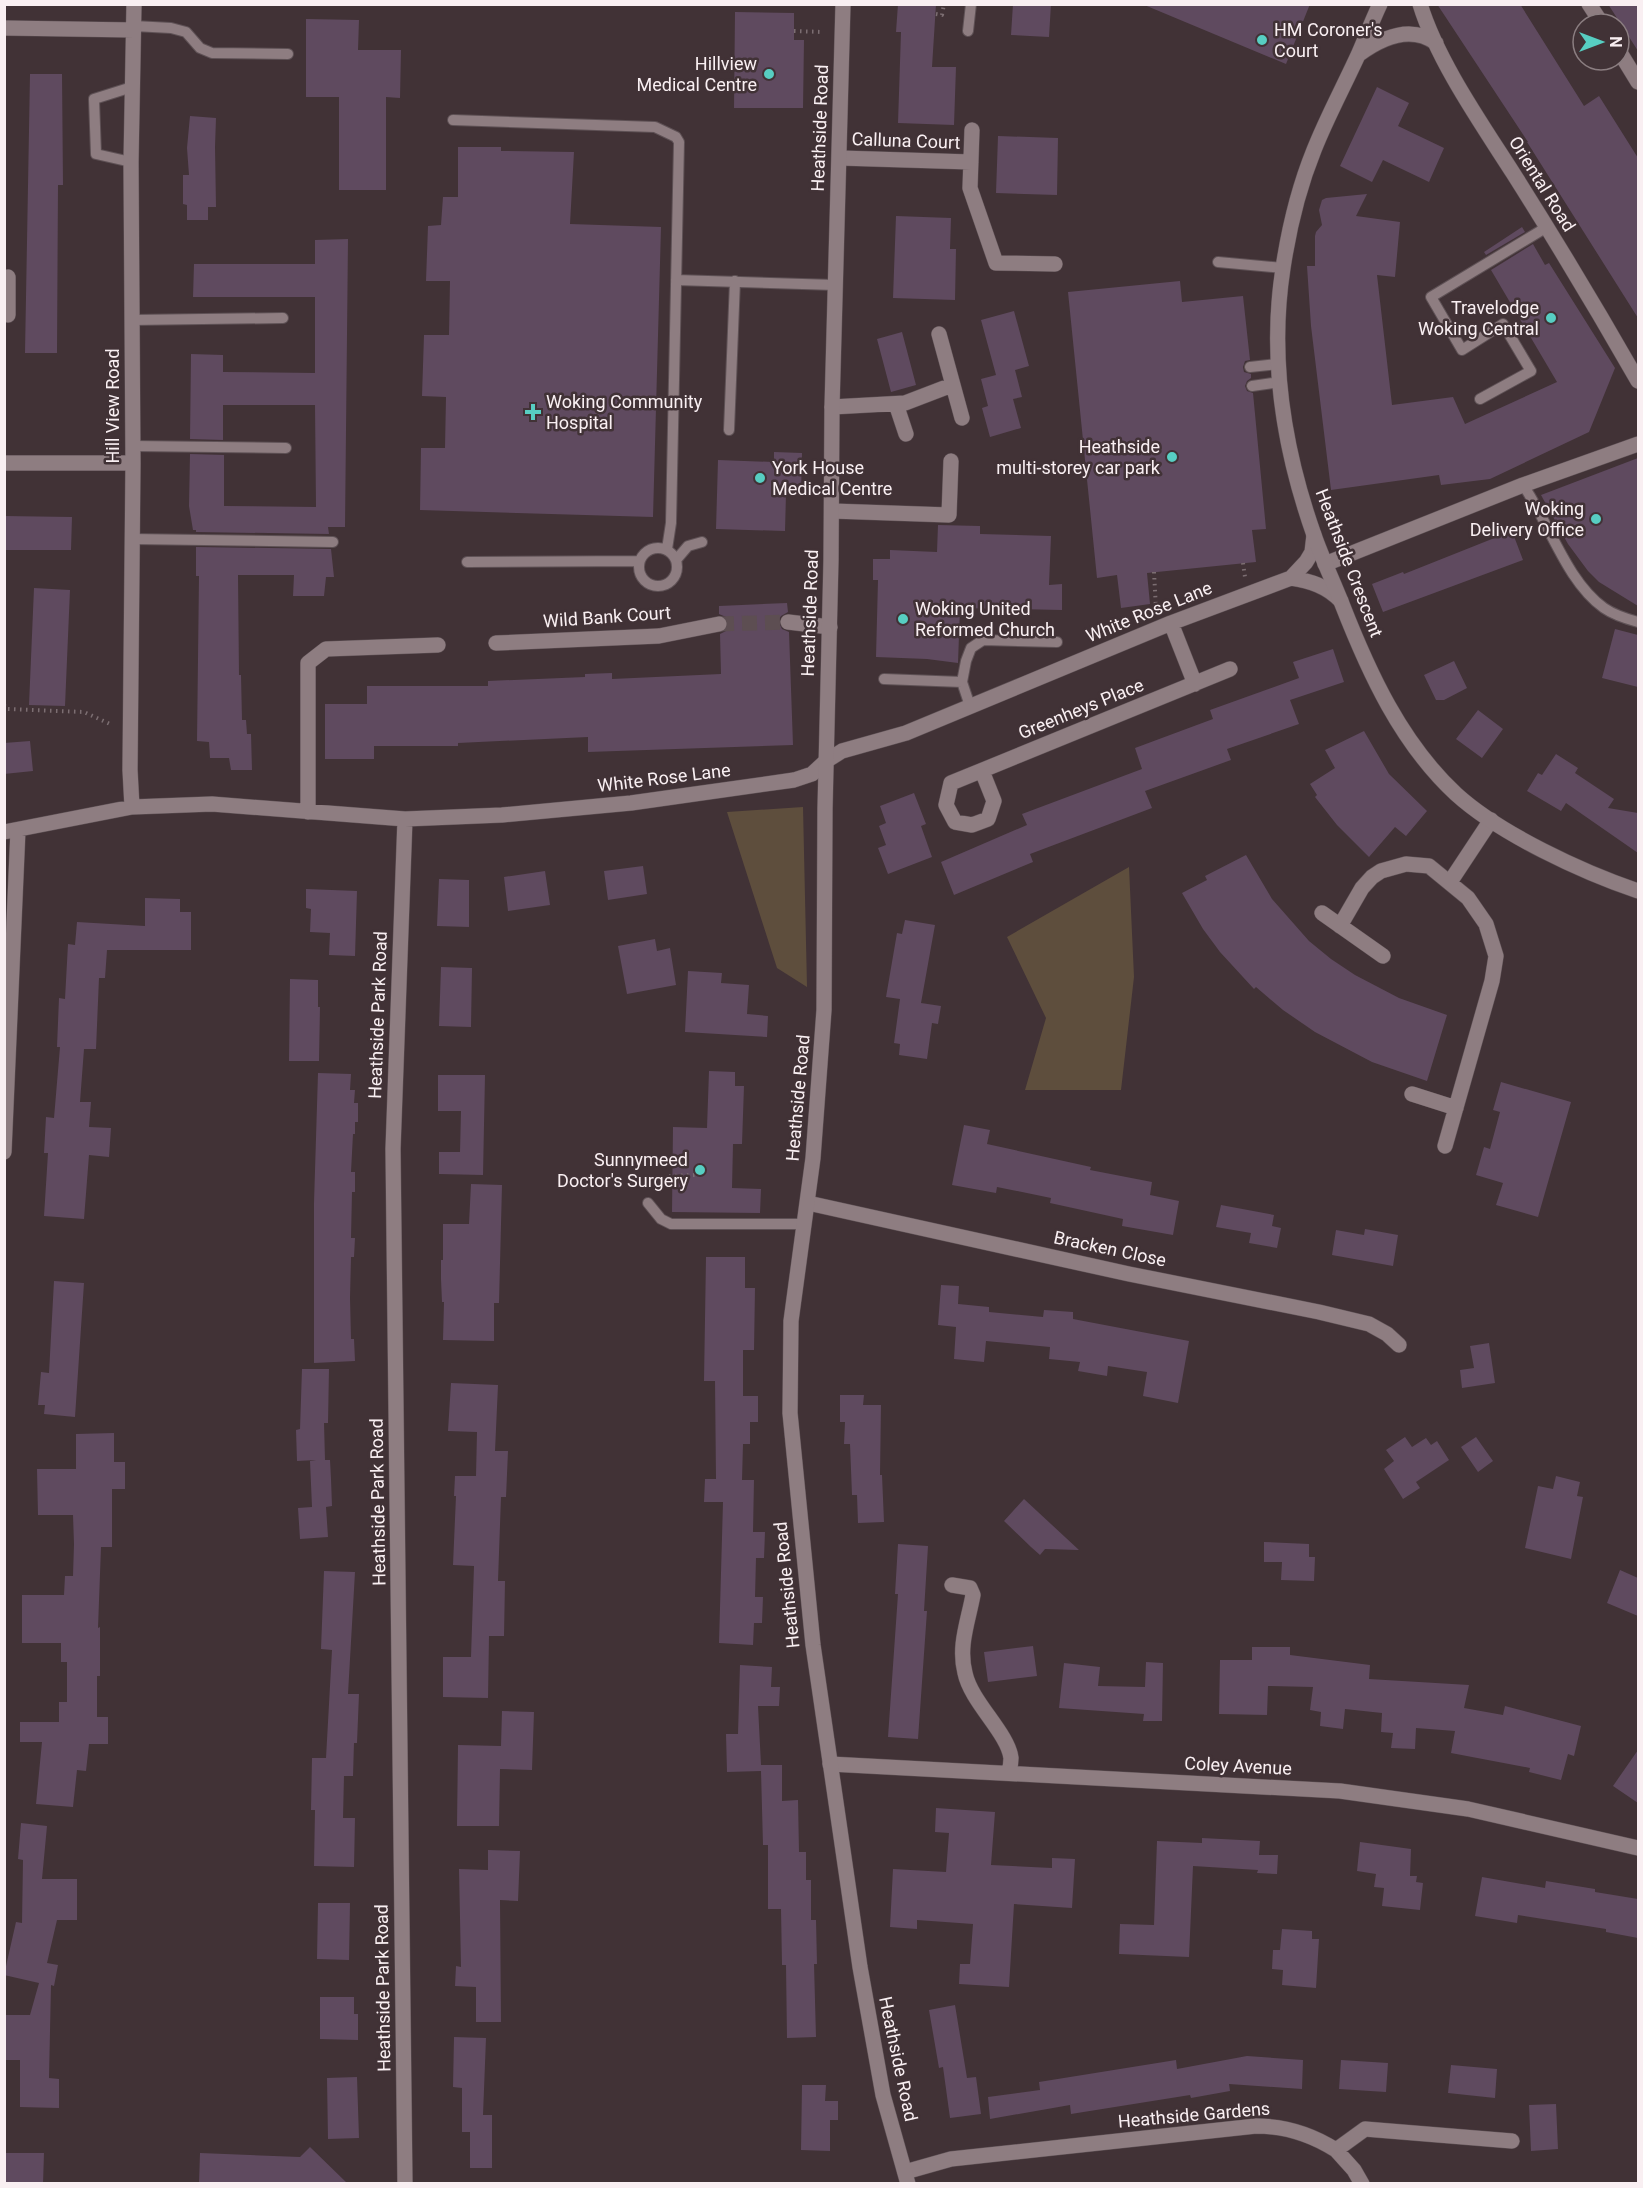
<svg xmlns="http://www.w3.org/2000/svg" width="1643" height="2188" viewBox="0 0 1643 2188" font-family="Roboto,sans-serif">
<rect width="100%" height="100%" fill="#413236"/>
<!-- green -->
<path fill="#5e4e3d" d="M803,807L807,987L777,968L727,812Z
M1129,867L1134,977L1121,1090H1025L1046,1018L1007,937Z"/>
<!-- building -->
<path fill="#5f4a5f" d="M898,4H936L932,67H956L954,125L898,123L901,32H896Z
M1013,4H1051L1049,37L1011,35Z
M1142,4H1310L1286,64Z
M1437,4H1520L1584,106L1599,96L1638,158V318L1527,142H1528Z
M1608,4H1638V51Z
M735,12L794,13V40H804L803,108H734Z
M306,19L359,20L358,50H401L400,98L386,97V190H339V97H306Z
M30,74H62L63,185H58L57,353H25Z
M1377,87L1409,103L1398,126L1444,148L1429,182L1383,160L1372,182L1340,166Z
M190,116L216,118L215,147L216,207H208V220H187V205L183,204V175H189L187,148Z
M998,136L1058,138L1057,195L996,193Z
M458,147H501V151L574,152L570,224L661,227L653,517L420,510L421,448H445L446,397L422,396L424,335H449L450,281H426L428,226L441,225L443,197H458Z
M1367,194L1356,216L1400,222L1395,277L1377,275L1392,405L1453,397L1465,424L1557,382L1491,270L1533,244L1545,265L1549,263L1615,368L1589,432L1490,479L1441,485L1439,475L1331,490L1311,326L1307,266H1315V236L1316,232L1322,225L1319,210L1322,200L1326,198Z
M896,216L951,218L950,249H956L955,300L893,298Z
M1522,227L1525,232L1486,255L1484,252Z
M348,239L345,527H328L329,534L196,532V530H193L189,506L190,454L224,455V506L316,507L315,405H223V440L190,439L191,354L223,355V372L315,373V297H193L194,264H315V240Z
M1180,281L1182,302L1243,296L1250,360L1245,361L1243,367L1244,372L1251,374V378L1247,381L1245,386L1247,391L1253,393L1266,529L1252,530L1256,562L1147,573L1150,604L1121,608L1117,575L1097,578L1068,292Z
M1014,311L1029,366L1015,370L1022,397L1013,399L1021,428L990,437L982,408L988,406L981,379L996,375L981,320Z
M902,332L916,385L891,392L877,339Z
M774,452L802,453L801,494H786L785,531L716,529L718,460L774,462Z
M1638,458V606L1599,582L1588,571L1568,544L1541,495Z
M4,516L72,517L71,550H4Z
M938,525L980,526V534L1051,536L1049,585L1062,584V610L960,608L958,663L927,659L876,657L878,580H873V559H890V550L937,552Z
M1512,531L1523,560L1383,612L1372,584L1403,572L1404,574Z
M196,547L331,549L334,577H326L324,596H293L294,575H238L239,675H241L242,720H246L247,734H251L252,770H231L229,758H210L209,742L197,741L199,576H196Z
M34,588L70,590L65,706L29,705Z
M787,603L788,612L781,616L778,621L782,629L789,632L793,745L588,752V737L458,743V746H374V759H325V704H367V686H488V681L585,677V674L612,673V679L721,674L720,634L726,631L729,623L726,617L719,614V606Z
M1615,629L1638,635V687L1602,678Z
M1333,649L1344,682L1290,700L1299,724L1227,749L1231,760L1145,791L1152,808L1030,854L1033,862L954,895L941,862L1027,825L1022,814L1142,769L1135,748L1213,719L1210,710L1299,678L1293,662Z
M1454,661L1467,688L1444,700H1436L1424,675Z
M1478,710L1503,729L1482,758L1456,739Z
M1364,731L1389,774L1427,811L1406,836L1395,827L1369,857L1337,825L1315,797L1317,795L1310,784L1335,768L1325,750Z
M30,741L33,771L4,774V743Z
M1556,754L1578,768L1575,773L1614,799L1608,808L1638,813V853L1566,803L1561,811L1527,791L1538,773L1542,775Z
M914,793L926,824L921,826L932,857L888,874L878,848L886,845L879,826L886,823L880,806Z
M1246,855L1272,899L1309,941L1331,959L1355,975L1399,998L1447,1015L1427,1081L1372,1062L1315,1032L1283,1010L1256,987L1254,989L1220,952L1203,929L1182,893L1207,880L1205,876Z
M643,866L647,894L608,900L604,871Z
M545,871L550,905L508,911L504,877Z
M439,879L469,880V927L437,926Z
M306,889L357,891L355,956L329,955L330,933L310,932L311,909L306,908Z
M145,898L180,899V912H191V950H107L105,978H99L96,1049H84L80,1102H91L89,1127L111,1128L109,1157L89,1155L84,1219L44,1216L48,1153H44L46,1117L54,1118L60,1047H57L59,998L65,999L68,944L75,945L77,922L145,926Z
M905,920L935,925L921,1003L941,1006L938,1024L932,1023L927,1059L899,1055L900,1044L894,1043L900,999L886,997L897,933L902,934Z
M655,939L657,951L670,948L676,985L627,994L618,946Z
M441,967L472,968L471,1027L439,1026Z
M688,971L722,973L721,983L749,985L747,1014L768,1016L767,1037L685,1032Z
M290,979L318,980V1007H320L319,1061H289Z
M709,1071L735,1072V1086H744L742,1144H733L732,1188L761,1189L760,1213L672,1212L673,1127L707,1128Z
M318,1073L351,1074L350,1090H355L354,1103H358V1122H355V1134H353L351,1172H355V1192H352L351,1238H355L354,1257H351L350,1298L351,1339H354L355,1361L314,1363V1203Z
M438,1075H485L483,1175L439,1174V1152H460L461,1111H438Z
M1501,1082L1571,1102L1538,1217L1496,1205L1503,1183L1476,1175L1484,1147L1490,1149L1500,1112L1493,1110Z
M964,1125L990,1130L987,1144L1091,1167L1090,1170L1152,1182L1150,1195L1179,1201L1173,1235L1122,1226L1123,1219L1050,1203L1051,1198L997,1187L996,1193L952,1185Z
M471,1184L502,1185L499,1303H494V1341L443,1340L444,1302H442L441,1279V1260H443V1224H469Z
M1221,1205L1274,1215L1272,1226L1281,1228L1277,1248L1249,1243L1251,1233L1216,1227Z
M1365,1229L1398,1235L1393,1266L1332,1255L1336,1230L1364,1235Z
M706,1257H745V1288H755L754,1350H743V1396H758V1422H750V1444H743L742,1480H754L753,1532H765L764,1558H756L755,1597H763L762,1623H754L753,1645L719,1643L723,1502H704L705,1479H716L715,1381H704Z
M54,1281L84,1283L75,1417L44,1414L45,1405H38L41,1372L49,1373Z
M941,1285L959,1286L958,1304L989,1307V1312L1043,1317L1044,1310L1073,1312V1319L1189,1341L1178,1403L1143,1396L1147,1372L1108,1366L1107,1376L1078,1371L1080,1362L1049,1359L1050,1347L986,1341L984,1362L954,1359L956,1327L938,1325Z
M1489,1343L1495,1383L1462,1388L1460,1370L1474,1368L1470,1346Z
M302,1369H329L328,1423H324L325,1460H330L331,1479L332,1506L326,1507L328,1537L300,1539L298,1508L312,1507L310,1461L316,1460L297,1461L296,1430L300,1429Z
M451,1383L498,1385L495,1451H508L506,1497H501L498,1581H505L504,1636H489L488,1698L443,1697V1657H471L474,1566L453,1565L456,1496H454L455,1476H476L477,1432L448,1431Z
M840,1395H864L863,1405H881L880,1475H882L884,1522L858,1523L857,1495H852L850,1444H844L845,1422H840Z
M114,1433V1462H125V1489H112V1547H101L98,1628L100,1627V1676H97V1717H108V1744H89L86,1771L77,1770L73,1807L36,1804L42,1742H20V1722H59V1702H67V1662H61V1643H22V1595H64L65,1576H73L74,1544L73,1515H38L37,1469H76V1434Z
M1405,1437L1412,1447L1426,1438L1431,1445L1437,1441L1449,1460L1416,1482L1420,1488L1403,1499L1384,1469L1394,1461L1386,1450Z
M1476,1437L1493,1461L1478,1472L1461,1447Z
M1556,1476L1580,1482L1577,1496L1583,1497L1571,1559L1525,1548L1538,1486L1553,1489Z
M1024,1499L1079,1550L1045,1549L1040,1555L1031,1547L1004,1521Z
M1264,1542L1309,1544V1557H1315L1314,1581L1281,1580L1282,1562H1264Z
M898,1544L928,1546L924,1611H927L918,1739L888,1737L898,1594H895Z
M1620,1570L1638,1578V1616L1607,1603Z
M324,1571L355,1572L348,1694H359L357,1743H354L353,1776H344L343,1818H355L354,1867L314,1866L315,1810H311L312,1758H326L332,1650L321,1649Z
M1033,1646L1037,1676L988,1682L984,1652Z
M1252,1647H1290V1655L1370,1665L1369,1679L1469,1685L1464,1708L1503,1715L1505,1706L1581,1726L1574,1756L1568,1754L1561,1780L1529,1772L1530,1768L1451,1753L1455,1731L1416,1728L1415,1749L1391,1748L1393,1733L1381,1732L1382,1713L1345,1709L1343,1729L1320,1726L1321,1712L1310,1710L1313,1687L1268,1686L1267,1715L1219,1714L1220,1660H1252Z
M1146,1662L1163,1663L1162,1721H1143L1144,1714L1059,1708L1064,1663L1100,1667L1098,1686L1145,1687Z
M740,1665L772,1667L771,1687H780L779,1706H758L761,1765H782V1801L798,1800L799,1852H806V1880H811V1920H816L817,1964H814L816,2037L787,2038L786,1965H782L781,1909H768V1845H763L761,1771L727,1772L726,1734H738Z
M502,1711L534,1712L532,1770L500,1769L499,1826H457L458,1745L501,1746Z
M1638,1750V1803L1613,1786Z
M936,1808L995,1812L991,1865L1052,1868V1858L1075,1859L1072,1908L1014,1904L1009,1987L959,1984L960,1964H970L973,1924L917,1920V1929L890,1927L893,1869L946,1872L949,1833L935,1832Z
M21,1823L47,1826L42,1879H77V1920H57L47,1963L58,1965L54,1986L51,1985L49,2078L59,2079V2108L20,2107V2060H4L6,2015H30L39,1983L4,1975L16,1922L22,1923L23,1860L18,1859Z
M1202,1838L1260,1841L1259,1855H1278L1277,1874L1257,1873L1258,1870L1193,1866L1189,1957L1119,1954L1120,1924L1154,1925L1157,1841L1202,1843Z
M1360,1842L1411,1849L1410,1876H1417L1416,1882L1423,1883L1420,1910L1382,1906L1384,1888L1374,1887L1376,1874L1357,1871Z
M488,1850L520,1851L518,1901L500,1900L501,2022H476V1987L455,1986L456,1966L461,1967L459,1869L488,1870Z
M1482,1877L1545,1888L1546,1881L1595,1889V1892L1638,1899V1938L1606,1932V1929L1518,1915L1517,1923L1475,1916Z
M318,1903H350L349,1960L317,1959Z
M1282,1929L1312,1931V1939H1319L1316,1988L1282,1985L1283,1970L1272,1969L1273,1950H1280Z
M320,1997H354V2014H358V2040L320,2039Z
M955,2005L967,2078L976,2077L981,2114L950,2118L943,2067L939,2068L929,2010Z
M454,2037L486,2038L483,2115H492V2168H470V2132H462V2088L453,2087Z
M1247,2056L1303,2060L1302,2089L1229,2084L1230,2091L1191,2098L1190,2095L1071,2114L1070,2105L990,2119L988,2097L1040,2090L1039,2082L1176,2060L1177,2069Z
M1341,2060L1388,2063L1386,2092L1339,2089Z
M1451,2065L1497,2069L1495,2098L1448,2093Z
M357,2077L359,2138L328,2139L327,2078Z
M802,2085H826L825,2101H838V2120H830V2151L801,2150Z
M1556,2104L1558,2149L1531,2151L1529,2105Z
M310,2147L348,2184H199L200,2153L300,2157Z
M4,2153H44L43,2184H4Z"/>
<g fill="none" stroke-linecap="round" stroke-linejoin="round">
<!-- minor-tunnel -->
<path stroke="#5d4e52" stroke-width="15" stroke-dasharray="15 8" stroke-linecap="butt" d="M719,624L788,622"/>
<defs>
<path id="service" d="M134,26L171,28L186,32L200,48L212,53L288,54
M968,31L971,4
M453,120L655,127L676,137L679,142L671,523L667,549
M131,162L96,154L94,99L132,87
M1218,262L1283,268
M676,280L835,285
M132,320L283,318
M1250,367L1278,364
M1252,386L1280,382
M1480,399L1531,371L1503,324L1462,350L1431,297L1547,227
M729,430L735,281
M133,446L286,448
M1523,485C1549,522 1566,581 1604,608C1614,615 1627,619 1638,622
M132,539L333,542
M639 567a19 19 0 1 1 38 0a19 19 0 1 1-38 0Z
M676,560L688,546L702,542
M467,562L639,561
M884,679L962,682L966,661L971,648L983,640L1057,642
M962,682L970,706
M648,1203L661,1219L671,1224H804"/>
<path id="minor" d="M1589,4L1602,24
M4,28L134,30
M1619,51L1638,82
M972,130L970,188L996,263L1055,264
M840,158L971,162
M4,278L8,277V315
M939,334L962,418
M896,404L906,434
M832,407L905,403L952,385
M4,463H133
M832,511L949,515L951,461
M1325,564L1523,485L1638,444
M1291,578C1310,581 1327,586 1341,601
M788,622L830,627
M1171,623L1195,684
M496,643L659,636L719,624
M982,771L994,801L988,819L972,825L955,822L946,805L951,783L1230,669
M132,807L130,770L133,463L131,162L134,4
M308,812V663L326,649L438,645
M405,819L393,1149L405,2184
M4,832L132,807L212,804L405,819L502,815L631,803L794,780L812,774L826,761L842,751L906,733L1171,623L1291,578L1306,562L1312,552L1314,535
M1450,882L1491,820
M1322,913L1383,956
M1340,926L1362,888L1372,877L1381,871L1406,864L1429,866L1468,898L1486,924L1496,956L1492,981L1445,1146
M1412,1094L1456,1108
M4,1152L18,830
M808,1203L1129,1274L1319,1312L1369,1324L1387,1334L1399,1345
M952,1585L970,1588L973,1595C968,1622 958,1646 965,1673C971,1702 1008,1733 1011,1758C1011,1763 1010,1768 1009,1772
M830,1764L1340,1791L1468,1809L1638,1848
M1336,2150L1354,2170L1362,2184
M905,2172L951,2159L1256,2126C1286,2126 1311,2134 1336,2150L1365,2129L1512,2141"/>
<path id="tertiary" d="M843,4L832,407L831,560L825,809L824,1010L813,1158L791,1321L790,1413L813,1645L860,1967L883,2095L908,2184
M1380,4C1372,21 1366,37 1359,53C1344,86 1327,117 1314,150C1299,187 1289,228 1283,268C1269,358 1284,450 1314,535C1322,558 1333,581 1342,604C1369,673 1401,743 1456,794C1500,834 1582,872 1638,891
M1420,4C1437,60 1481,123 1513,173C1556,241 1598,311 1638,381
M1358,55C1381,38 1410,24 1436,43"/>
</defs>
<!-- service casing -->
<use href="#service" stroke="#5e5155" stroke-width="12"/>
<!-- minor casing -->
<use href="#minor" stroke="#5e5155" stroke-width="16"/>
<!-- tertiary casing -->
<use href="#tertiary" stroke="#5e5155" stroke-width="16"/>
<!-- path -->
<path stroke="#7c6e72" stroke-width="4" stroke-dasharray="1.5 4.5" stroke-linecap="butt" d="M936,14L942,15L944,4
M794,31L823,32
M1243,563L1245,577
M1154,572L1156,609
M4,705L7,709L84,712L112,725
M669,1176L695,1175"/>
<!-- service -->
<use href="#service" stroke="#8e7d81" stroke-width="10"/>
<!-- minor -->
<use href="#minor" stroke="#8e7d81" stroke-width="15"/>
<!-- tertiary -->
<use href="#tertiary" stroke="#8e7d81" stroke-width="15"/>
</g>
<!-- markers -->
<g fill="#57cec2" stroke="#413236" stroke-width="2">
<circle cx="1262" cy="40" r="6"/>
<circle cx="769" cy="74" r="6"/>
<circle cx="1551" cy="318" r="6"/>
<path d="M530 403h6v6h6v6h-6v6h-6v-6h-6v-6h6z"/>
<circle cx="1172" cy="457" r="6"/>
<circle cx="760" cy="478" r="6"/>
<circle cx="1596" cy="519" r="6"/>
<circle cx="903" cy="619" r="6"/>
<circle cx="700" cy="1170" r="6"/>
</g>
<g text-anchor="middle" stroke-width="5" stroke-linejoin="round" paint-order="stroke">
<!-- poi labels -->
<g font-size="18" fill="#f9eff2" stroke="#413236" text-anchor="end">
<text x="1274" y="36" text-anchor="start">HM Coroner's<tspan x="1274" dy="21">Court</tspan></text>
<text x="757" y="70">Hillview<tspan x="757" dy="21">Medical Centre</tspan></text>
<text x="1539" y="314">Travelodge<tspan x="1539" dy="21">Woking Central</tspan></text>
<text x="546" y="408" text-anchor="start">Woking Community<tspan x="546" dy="21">Hospital</tspan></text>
<text x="1160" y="453">Heathside<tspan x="1160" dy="21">multi-storey car park</tspan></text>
<text x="772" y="474" text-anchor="start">York House<tspan x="772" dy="21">Medical Centre</tspan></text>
<text x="1584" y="515">Woking<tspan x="1584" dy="21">Delivery Office</tspan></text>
<text x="915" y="615" text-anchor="start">Woking United<tspan x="915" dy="21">Reformed Church</tspan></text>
<text x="688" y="1166">Sunnymeed<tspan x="688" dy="21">Doctor's Surgery</tspan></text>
</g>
<!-- street labels -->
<g font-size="18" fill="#f9eff2" stroke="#413236">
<text transform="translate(820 128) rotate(-88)" y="6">Heathside Road</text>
<text transform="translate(906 141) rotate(2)" y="6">Calluna Court</text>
<text transform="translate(1542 184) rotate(58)" y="6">Oriental Road</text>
<text transform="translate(113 406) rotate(-90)" y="6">Hill View Road</text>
<text transform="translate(1349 563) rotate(69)" y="6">Heathside Crescent</text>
<text transform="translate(1149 612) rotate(-22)" y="6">White Rose Lane</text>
<text transform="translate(810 613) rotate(-88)" y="6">Heathside Road</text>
<text transform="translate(607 617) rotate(-4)" y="6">Wild Bank Court</text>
<text transform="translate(1081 709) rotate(-22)" y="6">Greenheys Place</text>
<text transform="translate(664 778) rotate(-7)" y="6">White Rose Lane</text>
<text transform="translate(378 1015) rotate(-88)" y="6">Heathside Park Road</text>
<text transform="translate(798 1098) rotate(-85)" y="6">Heathside Road</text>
<text transform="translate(1110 1249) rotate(12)" y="6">Bracken Close</text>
<text transform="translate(378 1502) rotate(-91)" y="6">Heathside Park Road</text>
<text transform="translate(787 1585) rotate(-96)" y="6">Heathside Road</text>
<text transform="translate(1238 1766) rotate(3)" y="6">Coley Avenue</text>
<text transform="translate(383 1988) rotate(-91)" y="6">Heathside Park Road</text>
<text transform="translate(898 2059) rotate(78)" y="6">Heathside Road</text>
<text transform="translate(1194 2115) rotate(-5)" y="6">Heathside Gardens</text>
</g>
</g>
<!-- border -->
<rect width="1643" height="2188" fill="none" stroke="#f9eff2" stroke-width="12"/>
<!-- north arrow -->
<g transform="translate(1601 42) rotate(90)"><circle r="28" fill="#413236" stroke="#8b7e81" stroke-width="1.5"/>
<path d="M0-4.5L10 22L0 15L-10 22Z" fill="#57cec2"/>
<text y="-9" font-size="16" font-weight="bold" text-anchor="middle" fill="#f9eff2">N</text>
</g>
</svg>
